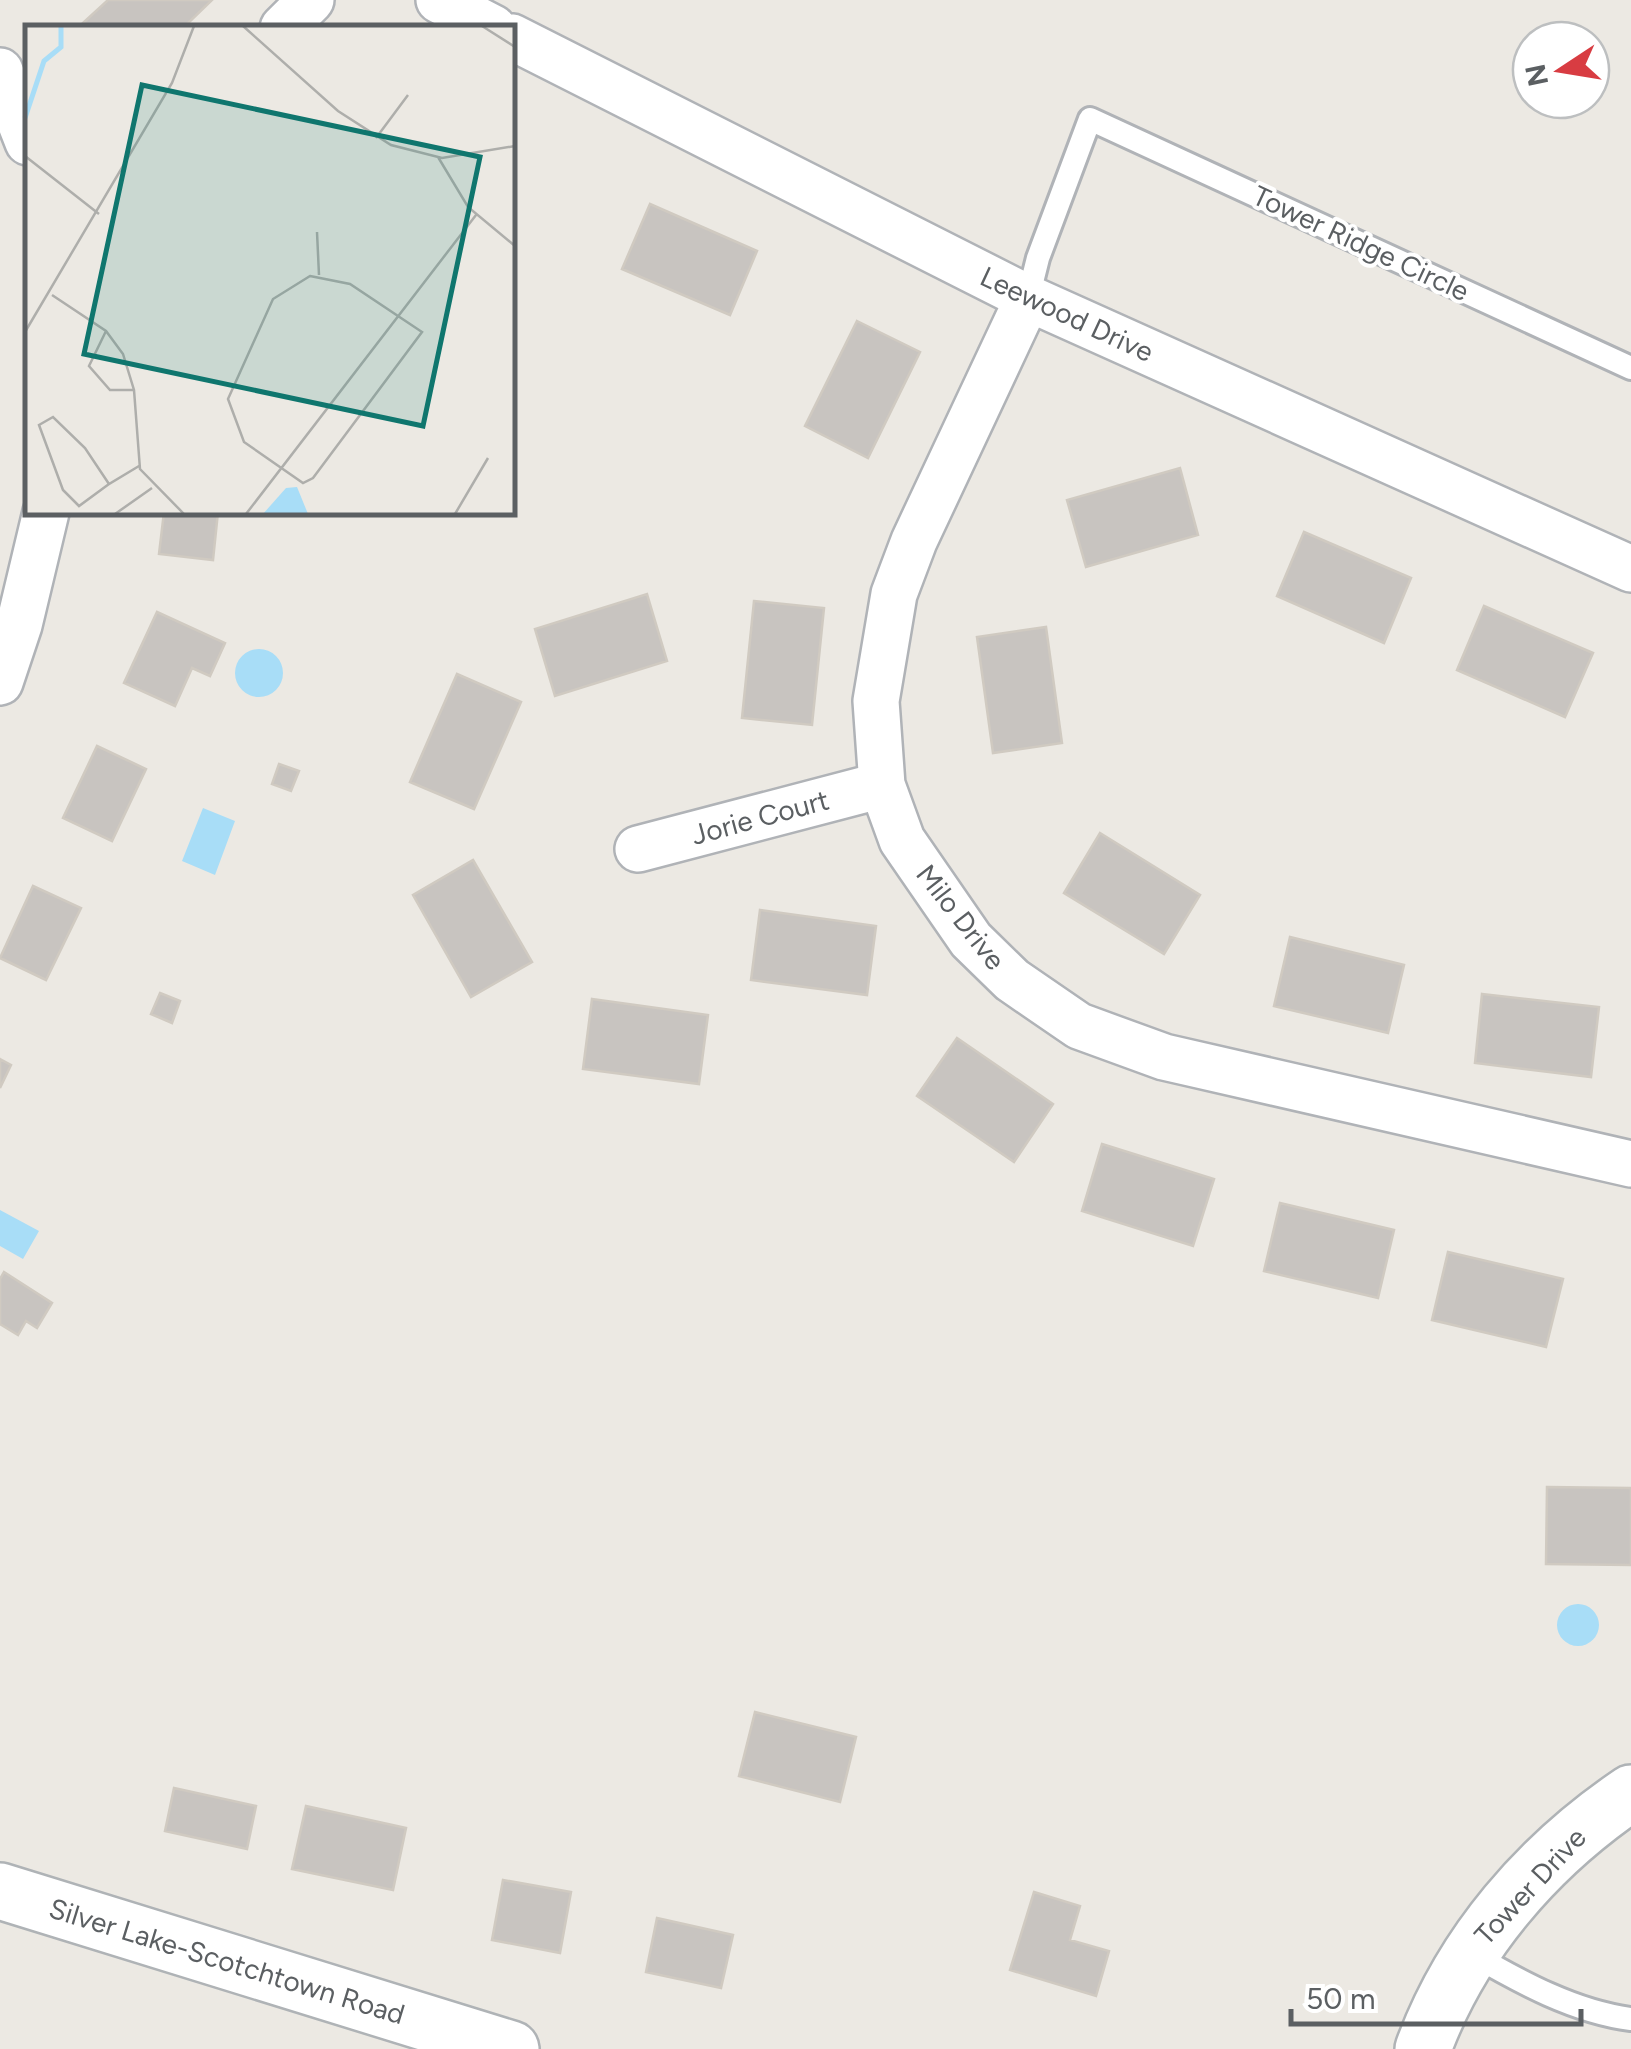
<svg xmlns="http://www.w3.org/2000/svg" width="1631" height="2049" viewBox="0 0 1631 2049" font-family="Figtree,sans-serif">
<rect width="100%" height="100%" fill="#ece9e3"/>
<!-- water -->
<path fill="#a8ddf7" d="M235 673a24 24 0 1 1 48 0a24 24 0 1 1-48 0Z
M203,808L235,821L215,875L182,861Z
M0,1210L39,1231L23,1259L0,1246Z
M1557 1625a21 21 0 1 1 42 0a21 21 0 1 1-42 0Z"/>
<!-- building -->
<path fill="#c8c4c0" stroke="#d0cac1" stroke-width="2.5" d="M108,0H212L183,28H87L83,23Z
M650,204L757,251L730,315L622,269Z
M857,321L920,352L868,458L805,426Z
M1180,468L1198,535L1086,567L1067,500Z
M164,512H218L213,560L159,554Z
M1304,532L1411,578L1384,643L1277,596Z
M647,594L667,661L555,696L535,629Z
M754,601L824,608L812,725L742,718Z
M1484,606L1593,653L1565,717L1457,670Z
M157,612L225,643L210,676L192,668L175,706L124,683Z
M1046,627L1062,743L993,753L977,637Z
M457,674L521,702L474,809L410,782Z
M97,746L146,769L112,841L63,818Z
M279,764L299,771L291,791L272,784Z
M1100,833L1200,895L1164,954L1064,893Z
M473,860L532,962L471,997L413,895Z
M33,886L81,908L46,980L0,958Z
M760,910L876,926L867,995L751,980Z
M1290,937L1404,965L1388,1033L1274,1006Z
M160,993L180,1001L172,1023L151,1014Z
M1482,994L1599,1007L1591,1077L1475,1063Z
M592,999L708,1015L699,1084L583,1069Z
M957,1038L1053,1104L1014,1162L917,1096Z
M0,1059L11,1065L0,1088Z
M1102,1144L1214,1179L1193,1246L1082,1211Z
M1280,1203L1394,1230L1378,1298L1264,1271Z
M1448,1252L1563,1279L1546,1347L1432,1320Z
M4,1272L52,1303L37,1328L26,1321L18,1335L0,1324V1279Z
M1547,1487L1631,1488V1565L1546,1564Z
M755,1712L856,1737L840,1802L739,1776Z
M174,1788L256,1806L247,1849L165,1831Z
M306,1806L406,1828L393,1890L292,1869Z
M503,1880L571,1892L560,1953L492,1940Z
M1034,1892L1080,1906L1070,1940L1109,1951L1096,1996L1010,1970Z
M657,1918L733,1935L721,1988L646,1972Z"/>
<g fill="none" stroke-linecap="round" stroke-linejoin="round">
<defs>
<path id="lane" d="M1028,298L1038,258L1090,119L1631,368
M1472,1954C1520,1982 1575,2012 1631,2019"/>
<path id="street" d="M439,0L493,28
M283,28L311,0
M512,37L1028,298L1631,569
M0,71L28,142
M1028,298L914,541L894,594L876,701L882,785L902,840L971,940L1012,980L1079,1026L1164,1057L1631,1164
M0,682L19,625L46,512
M638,849L882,785"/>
<path id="secondary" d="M0,1891L511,2049
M1423,2049C1462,1943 1538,1856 1631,1793"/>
</defs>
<!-- lane casing -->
<use href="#lane" stroke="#b0b3b7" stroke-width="28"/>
<!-- street casing -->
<use href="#street" stroke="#b0b3b7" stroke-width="50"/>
<!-- secondary casing -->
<use href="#secondary" stroke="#afb3b6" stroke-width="60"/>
<!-- lane -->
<use href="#lane" stroke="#fff" stroke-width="22"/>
<!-- street -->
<use href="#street" stroke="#fff" stroke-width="45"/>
<!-- secondary -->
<use href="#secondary" stroke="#fff" stroke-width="55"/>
</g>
<g text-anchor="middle" stroke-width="8" stroke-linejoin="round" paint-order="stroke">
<!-- street labels -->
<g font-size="28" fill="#5b5f62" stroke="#fff">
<text transform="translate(1361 243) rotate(25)" y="10">Tower Ridge Circle</text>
<text transform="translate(1067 314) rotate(25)" y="10">Leewood Drive</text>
<text transform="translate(760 817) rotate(-15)" y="10">Jorie Court</text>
<text transform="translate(961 917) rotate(52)" y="10">Milo Drive</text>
<text transform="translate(1530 1886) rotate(-47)" y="10">Tower Drive</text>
<text transform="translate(227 1961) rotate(17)" y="10">Silver Lake-Scotchtown Road</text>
</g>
</g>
<!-- overview -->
<g transform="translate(25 25)">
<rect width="490" height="490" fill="#ece9e3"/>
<path d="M272,462L283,489H238L261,463Z" fill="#a8ddf7"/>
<path fill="none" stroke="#a8ddf7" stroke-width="5" d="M0,93L19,36L36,22V1"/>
<path fill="none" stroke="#aeaeab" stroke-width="2.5" d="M218,1L313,86L366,120L417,133L490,121M457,1L490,22M351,113L383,70M0,131L74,189M413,132L443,182L490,221M292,207L294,250M285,251L325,259L397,307L288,453L278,458L219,417L203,374L248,274ZM27,270L81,306L98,329L109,365L115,444L159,489M81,306L64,341L85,365H109M0,307L147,58L169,1M84,459L54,481L38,465L14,400L28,392L60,423L84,459L114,441M90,489L127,463M221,489L451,190M430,489L463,433"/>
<path fill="#0f766e" fill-opacity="0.15" stroke="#0f766e" stroke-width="5" d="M117,60L455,132L398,401L59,329Z"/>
<rect width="490" height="490" fill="none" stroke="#5b5f62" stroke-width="5"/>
</g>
<!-- north arrow -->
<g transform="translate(1561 70) rotate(258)"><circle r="48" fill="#ffffff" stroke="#bdbfc0" stroke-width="2.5"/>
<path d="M0-8L18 38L0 25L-18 38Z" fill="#d83c42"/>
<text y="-15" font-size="28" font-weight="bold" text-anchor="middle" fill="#5b5f62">N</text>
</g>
<!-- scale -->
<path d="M1291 2009v15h290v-15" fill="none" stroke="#5b5f62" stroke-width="5"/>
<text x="1306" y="2009" font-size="30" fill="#5b5f62" stroke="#ffffff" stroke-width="8" paint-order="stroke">50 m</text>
</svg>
